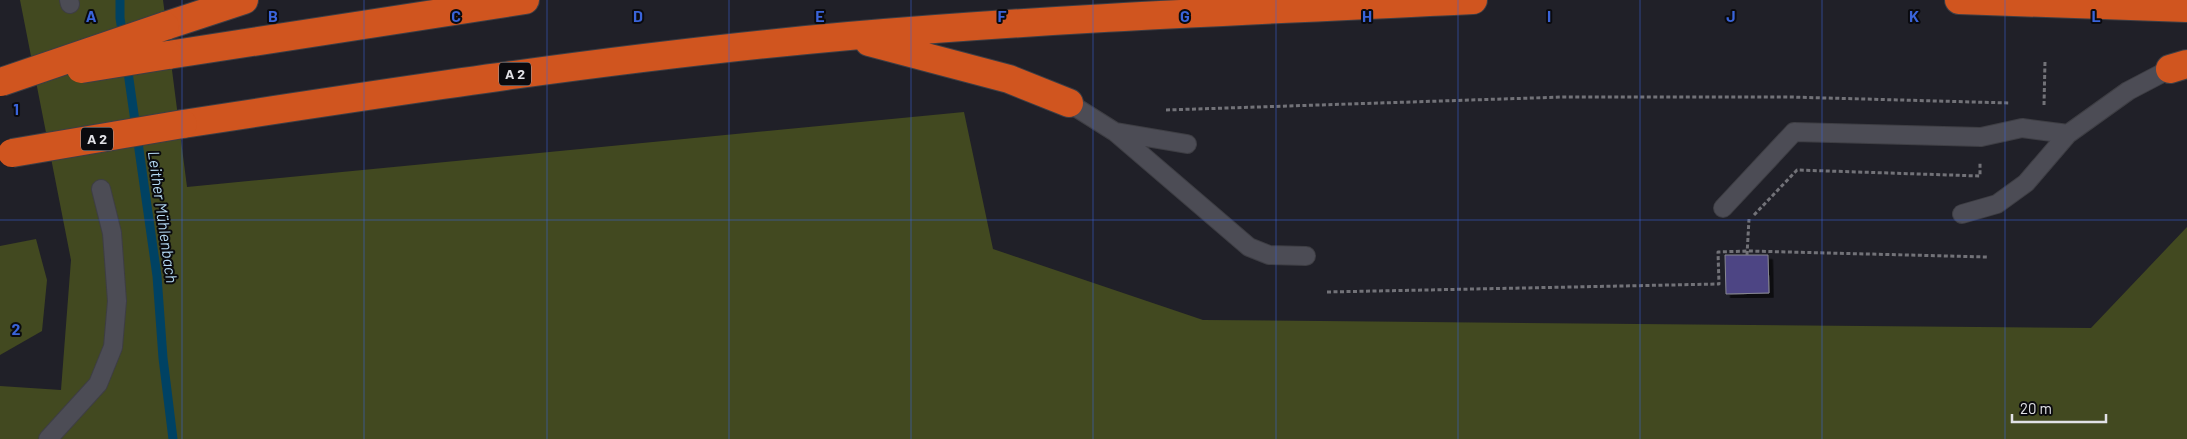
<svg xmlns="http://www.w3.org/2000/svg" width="2187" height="439" viewBox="0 0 2187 439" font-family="Barlow,sans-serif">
<defs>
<filter id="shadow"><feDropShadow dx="4.5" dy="4.5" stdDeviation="0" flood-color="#0009"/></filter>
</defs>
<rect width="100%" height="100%" fill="#202028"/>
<!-- green -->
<path fill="#424920" d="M20,0H163L187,187L964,112L993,249L1203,320L2091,328L2187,227V439H0V386L61,390L71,260Z
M36,239L47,280L42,331L0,355V246Z"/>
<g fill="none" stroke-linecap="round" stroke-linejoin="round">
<!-- stream -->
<path stroke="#004263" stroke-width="9" d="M120,0V18L123,37
M127,65L157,276L163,358L173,439"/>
</g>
<!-- building -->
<path fill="#4d4584" stroke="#878791" filter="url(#shadow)" d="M1725,255H1768L1769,293L1726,294Z"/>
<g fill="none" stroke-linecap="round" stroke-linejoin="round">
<defs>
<path id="service" d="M69,0L70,4
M1069,103L1115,132L1249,247L1269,255L1306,256
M1116,132L1187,144
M1723,208L1794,132L1981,137L2022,128L2068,134
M1962,214L1997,204L2026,183L2068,134L2128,91L2170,69
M48,439L98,384L113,347L117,301L112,233L101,189"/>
<path id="motorway" d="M1959,0L2187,8
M165,26L244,0
M869,42L1009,79L1069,103
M168,55L525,0
M2170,69L2187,64
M183,124C404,90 625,56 849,36C1056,18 1265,10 1473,0"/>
</defs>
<!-- service casing -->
<use href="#service" stroke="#3e3e44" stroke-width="20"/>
<!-- motorway casing -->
<use href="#motorway" stroke="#3e3e44" stroke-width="30"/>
<!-- path -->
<path stroke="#727278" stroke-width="3" stroke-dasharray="4 2.5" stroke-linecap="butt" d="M2044,105L2045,61
M1166,110L1563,97H1790L2010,103
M1754,215L1797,170L1980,176V162
M1747,255L1749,219
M1327,292L1719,284L1718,252L1748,251L1987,257"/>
<!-- service -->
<use href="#service" stroke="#4c4c55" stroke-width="18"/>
<!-- motorway -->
<use href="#motorway" stroke="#d0551f" stroke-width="28"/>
<defs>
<path id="motorway-bridge" d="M81,69L168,55
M1,82L165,26
M12,153L183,124"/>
</defs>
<!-- motorway-bridge casing -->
<use href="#motorway-bridge" stroke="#3e3e44" stroke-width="30" stroke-linecap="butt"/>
<!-- motorway-bridge -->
<use href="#motorway-bridge" stroke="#d0551f" stroke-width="28"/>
</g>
<!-- grid -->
<path fill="none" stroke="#3a64da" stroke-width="1" stroke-opacity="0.55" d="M182,0V439M364,0V439M547,0V439M729,0V439M911,0V439M1093,0V439M1276,0V439M1458,0V439M1640,0V439M1822,0V439M2005,0V439M0,220H2187"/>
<g text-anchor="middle" stroke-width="4" stroke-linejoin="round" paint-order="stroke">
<!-- shield labels -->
<g fill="#0a0a0e" stroke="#a0a0a5" stroke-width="1">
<rect x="499" y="62.5" width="32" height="23" rx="4"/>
<rect x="81" y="127.5" width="32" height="23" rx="4"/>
</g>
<g font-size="14" font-weight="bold" fill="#e1e1e6">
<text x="515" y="79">A 2</text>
<text x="97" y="144">A 2</text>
</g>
<!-- water labels -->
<g font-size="16" font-style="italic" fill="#b3d8f2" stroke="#0a0a0e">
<text transform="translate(163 217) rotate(82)" y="6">Leither Mühlenbach</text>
</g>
</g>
<g font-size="16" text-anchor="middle" font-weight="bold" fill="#3a64da" stroke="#0a0a0e" stroke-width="4" stroke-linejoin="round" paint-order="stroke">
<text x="91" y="22">A</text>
<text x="273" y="22">B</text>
<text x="456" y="22">C</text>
<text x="638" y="22">D</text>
<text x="820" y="22">E</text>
<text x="1002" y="22">F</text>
<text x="1185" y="22">G</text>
<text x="1367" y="22">H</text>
<text x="1549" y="22">I</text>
<text x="1731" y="22">J</text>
<text x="1914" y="22">K</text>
<text x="2096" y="22">L</text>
<text x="16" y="115">1</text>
<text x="16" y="335">2</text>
</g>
<!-- scale -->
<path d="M2012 414v8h94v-8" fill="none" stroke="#e1e1e6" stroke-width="2.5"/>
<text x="2020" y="414" font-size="15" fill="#e1e1e6" stroke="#0a0a0e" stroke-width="4" paint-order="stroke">20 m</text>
</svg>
